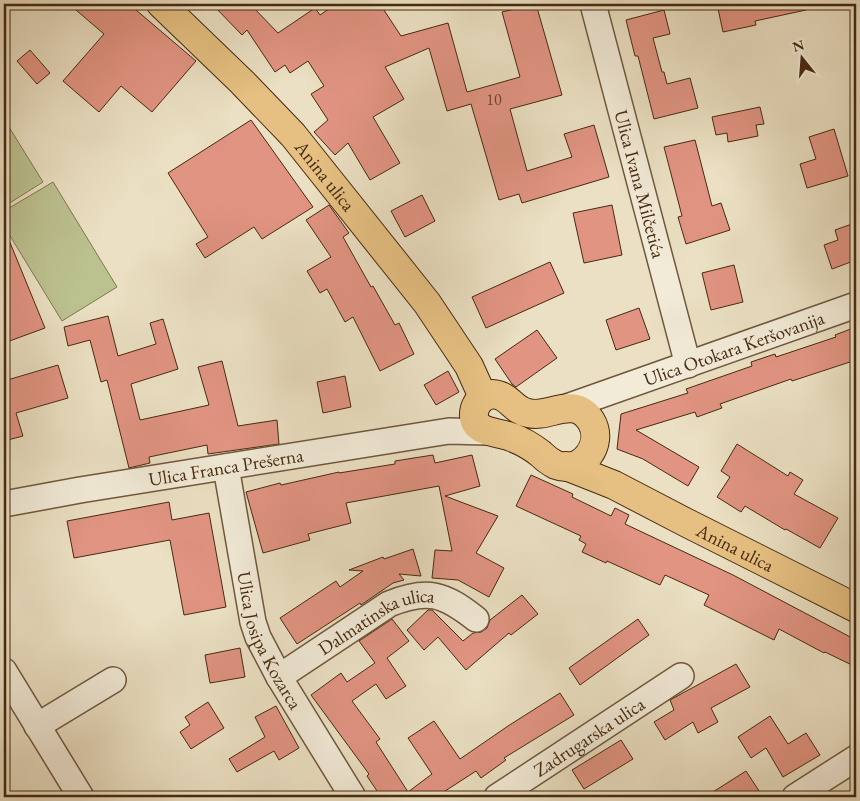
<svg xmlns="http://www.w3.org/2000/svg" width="860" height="801" viewBox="0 0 860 801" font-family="'EB Garamond',serif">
<rect width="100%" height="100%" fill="#ebe0c3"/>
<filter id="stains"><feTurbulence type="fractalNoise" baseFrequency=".004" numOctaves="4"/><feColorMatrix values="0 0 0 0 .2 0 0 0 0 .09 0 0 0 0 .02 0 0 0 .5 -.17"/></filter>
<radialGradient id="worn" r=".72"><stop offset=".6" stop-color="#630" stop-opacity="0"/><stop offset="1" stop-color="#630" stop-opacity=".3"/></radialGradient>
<!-- pitch -->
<path fill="#bcc190" stroke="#817650" d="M4,119L43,182L8,204L4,198Z
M53,182L117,287L62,321L4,226V211Z"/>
<!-- building -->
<path fill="#e19482" stroke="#462a0f" d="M69,4H129L196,61L152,112L121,86L99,112L63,81L104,34Z
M212,4H250L278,33L315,8L320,15L336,4H380L401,36L448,23L467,92L520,77L502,12L536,4L562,95L510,109L527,171L572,157L564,134L594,125L609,177L522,203L519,194L499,200L471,104L447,111L429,48L385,67L404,99L373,117L400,163L370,180L348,143L335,155L314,132L328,120L311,94L324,86L308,61L290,73L285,65L275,72L247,30L242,35Z
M717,4H805L806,10L755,21L756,25L723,32Z
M664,10L670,34L653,38L662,72H664L667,84L690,78L698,108L654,119L638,56H635L626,20Z
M30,50L50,73L37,84L17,61Z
M760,107L764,124L756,125L758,136L728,142L727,133L716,135L712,117Z
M251,120L313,207L262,239L254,227L205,258L196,244L208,237L168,173Z
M834,129L848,176L807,188L800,164L816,159L809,137Z
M695,140L712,206L721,203L730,230L686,244L678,217L682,216L664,147Z
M422,195L435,221L405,237L391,211Z
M329,205L349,233L343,237L371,287L373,286L395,325L399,323L414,354L380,371L353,317L345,322L327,289L320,293L307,271L331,257L306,220Z
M612,205L622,255L584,263L573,213Z
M852,224L856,236V260L832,269L824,245L838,240L835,230Z
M4,228L45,328L4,343Z
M550,262L564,293L486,328L472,297Z
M734,265L743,302L711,310L702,273Z
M639,308L650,339L616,350L606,320Z
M108,316L118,356L156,344L150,323L163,319L178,369L131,384L140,420L209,405L198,367L222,361L238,426L277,420L279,444L208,454L207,445L149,457L150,463L129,468L107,380L101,382L90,340L68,346L64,327Z
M856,327V360L792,381L791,379L720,404L722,408L697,417L695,412L636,430L699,467L688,486L643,459L617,449L621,414L688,393L686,389L752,366L751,362L775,354L776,357L836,337L835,335Z
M537,330L557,358L516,387L512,384L495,359Z
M58,365L68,398L16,413L23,436L4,441V381Z
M448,371L459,392L436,405L424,385Z
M345,376L351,407L323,413L317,382Z
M737,444L788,476L790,472L803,480L794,494L838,518L820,548L786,529L785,530L745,506L741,512L717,497L730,477L721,471Z
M433,455L435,463L472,455L480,486L445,496L498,516L476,553L504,568L489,597L458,580L432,578L435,550L452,551L439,486L346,503L351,523L308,534L310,540L263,553L246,492L280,483L281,485L339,472V473L395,464V461Z
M531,475L573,494L572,497L611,516L615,508L629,515L625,524L733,575L856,640V667L825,652L824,653L779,629L774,640L704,605L709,595L665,575L660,585L607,561L606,563L582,552L586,544L579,540L581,536L516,506Z
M169,502L172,520L209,513L226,607L184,615L170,540L74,558L67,521Z
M413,549L421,576L399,574L404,580L393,583L361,605L360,603L297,644L280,618L336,581L340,587L363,571L349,570L383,557L384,559Z
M522,595L538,614L511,635L509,633L466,670L438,637L424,650L407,630L428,610H432L463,641L473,633L481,632L487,628L490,620Z
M392,619L409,641L387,658L406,686L386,699L376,684L352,701L380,739L376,742L408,792L432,774L408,738L434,721L460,759L508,726L560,693L574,715L504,758L506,760L481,778L476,771L436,797H381L367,776L369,774L311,695L341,673L347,682L375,663L359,641Z
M638,619L649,635L580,685L569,668Z
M240,648L245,677L210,683L205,655Z
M736,664L750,687L711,708L718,722L698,733L693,722L665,740L654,722L674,710L670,700Z
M208,702L224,728L191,749L180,732L190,725L185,717Z
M276,706L299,748L279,760L274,751L237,772L229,759L265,737L255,717Z
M770,716L788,744L806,733L820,755L783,777L766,748L751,758L738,737Z
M621,740L633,759L584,789L572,770Z
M746,771L763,797H705Z"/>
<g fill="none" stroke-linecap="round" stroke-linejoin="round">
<defs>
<g id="minor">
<path id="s1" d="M593,4L688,365"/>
<path id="s2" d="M564,408L856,305"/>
<path id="s3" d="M226,467L253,622L258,637L279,677L353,797"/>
<path id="s4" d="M4,504L80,490L449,431L486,432"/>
<path d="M4,671L81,797"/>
<path id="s5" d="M279,677L389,604C428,588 444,594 476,619"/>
<path d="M37,726L113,680"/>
<path id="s6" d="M497,797L681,676"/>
<path d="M795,797L856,758"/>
</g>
<g id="major">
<path id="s7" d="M161,4L242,82L293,135L427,303L469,366L483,397"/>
<path d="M492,394C510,395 512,410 528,413C549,419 574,394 591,421C605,444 582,475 556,465C550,462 545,458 541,454C531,446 522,441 511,437C497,431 468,434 475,408C478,400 484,396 492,394Z"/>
<path id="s8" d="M566,466L614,485L687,523L856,608"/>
</g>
</defs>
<!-- minor casing -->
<use href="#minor" stroke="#6f583c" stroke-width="28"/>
<!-- major casing -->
<use href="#major" stroke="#462a0f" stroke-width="30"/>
<!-- minor -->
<use href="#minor" stroke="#f2ebd8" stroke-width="25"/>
<!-- major -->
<use href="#major" stroke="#e6c082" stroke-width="28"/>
</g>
<g text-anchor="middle" stroke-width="4" stroke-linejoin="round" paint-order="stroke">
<!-- number labels -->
<g font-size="16" fill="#6d442c">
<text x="494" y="105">10</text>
</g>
<!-- street labels -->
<g font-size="19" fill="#462a0f" stroke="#f2ebd8">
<text dy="7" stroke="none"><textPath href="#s7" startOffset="238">Anina ulica</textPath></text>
<text dy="7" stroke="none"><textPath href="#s1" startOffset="186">Ulica Ivana Milčetića</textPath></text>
<text dy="7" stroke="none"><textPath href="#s2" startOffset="180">Ulica Otokara Keršovanija</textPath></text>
<text dy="7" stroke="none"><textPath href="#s4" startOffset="225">Ulica Franca Prešerna</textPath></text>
<text dy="7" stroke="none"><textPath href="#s8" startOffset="188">Anina ulica</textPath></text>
<text dy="7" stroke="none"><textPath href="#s5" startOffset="114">Dalmatinska ulica</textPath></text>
<text dy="7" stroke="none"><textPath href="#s3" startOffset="180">Ulica Josipa Kozarca</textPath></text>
<text dy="7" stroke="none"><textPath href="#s6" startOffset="110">Zadrugarska ulica</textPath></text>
</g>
</g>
<!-- margin -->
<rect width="860" height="801" fill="none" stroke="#ebe0c3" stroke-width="20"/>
<rect x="5" y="5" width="850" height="791" fill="none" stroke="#462a0f" stroke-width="2.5"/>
<rect x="10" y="10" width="840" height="781" fill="none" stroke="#462a0f"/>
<!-- north arrow -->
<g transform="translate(802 58) rotate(343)" stroke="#f2ebd8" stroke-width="4" paint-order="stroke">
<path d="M0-4L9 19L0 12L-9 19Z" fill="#462a0f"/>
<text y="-8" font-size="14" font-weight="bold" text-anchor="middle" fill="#462a0f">N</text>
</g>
<rect width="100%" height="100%" filter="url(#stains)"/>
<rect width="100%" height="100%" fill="url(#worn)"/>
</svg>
